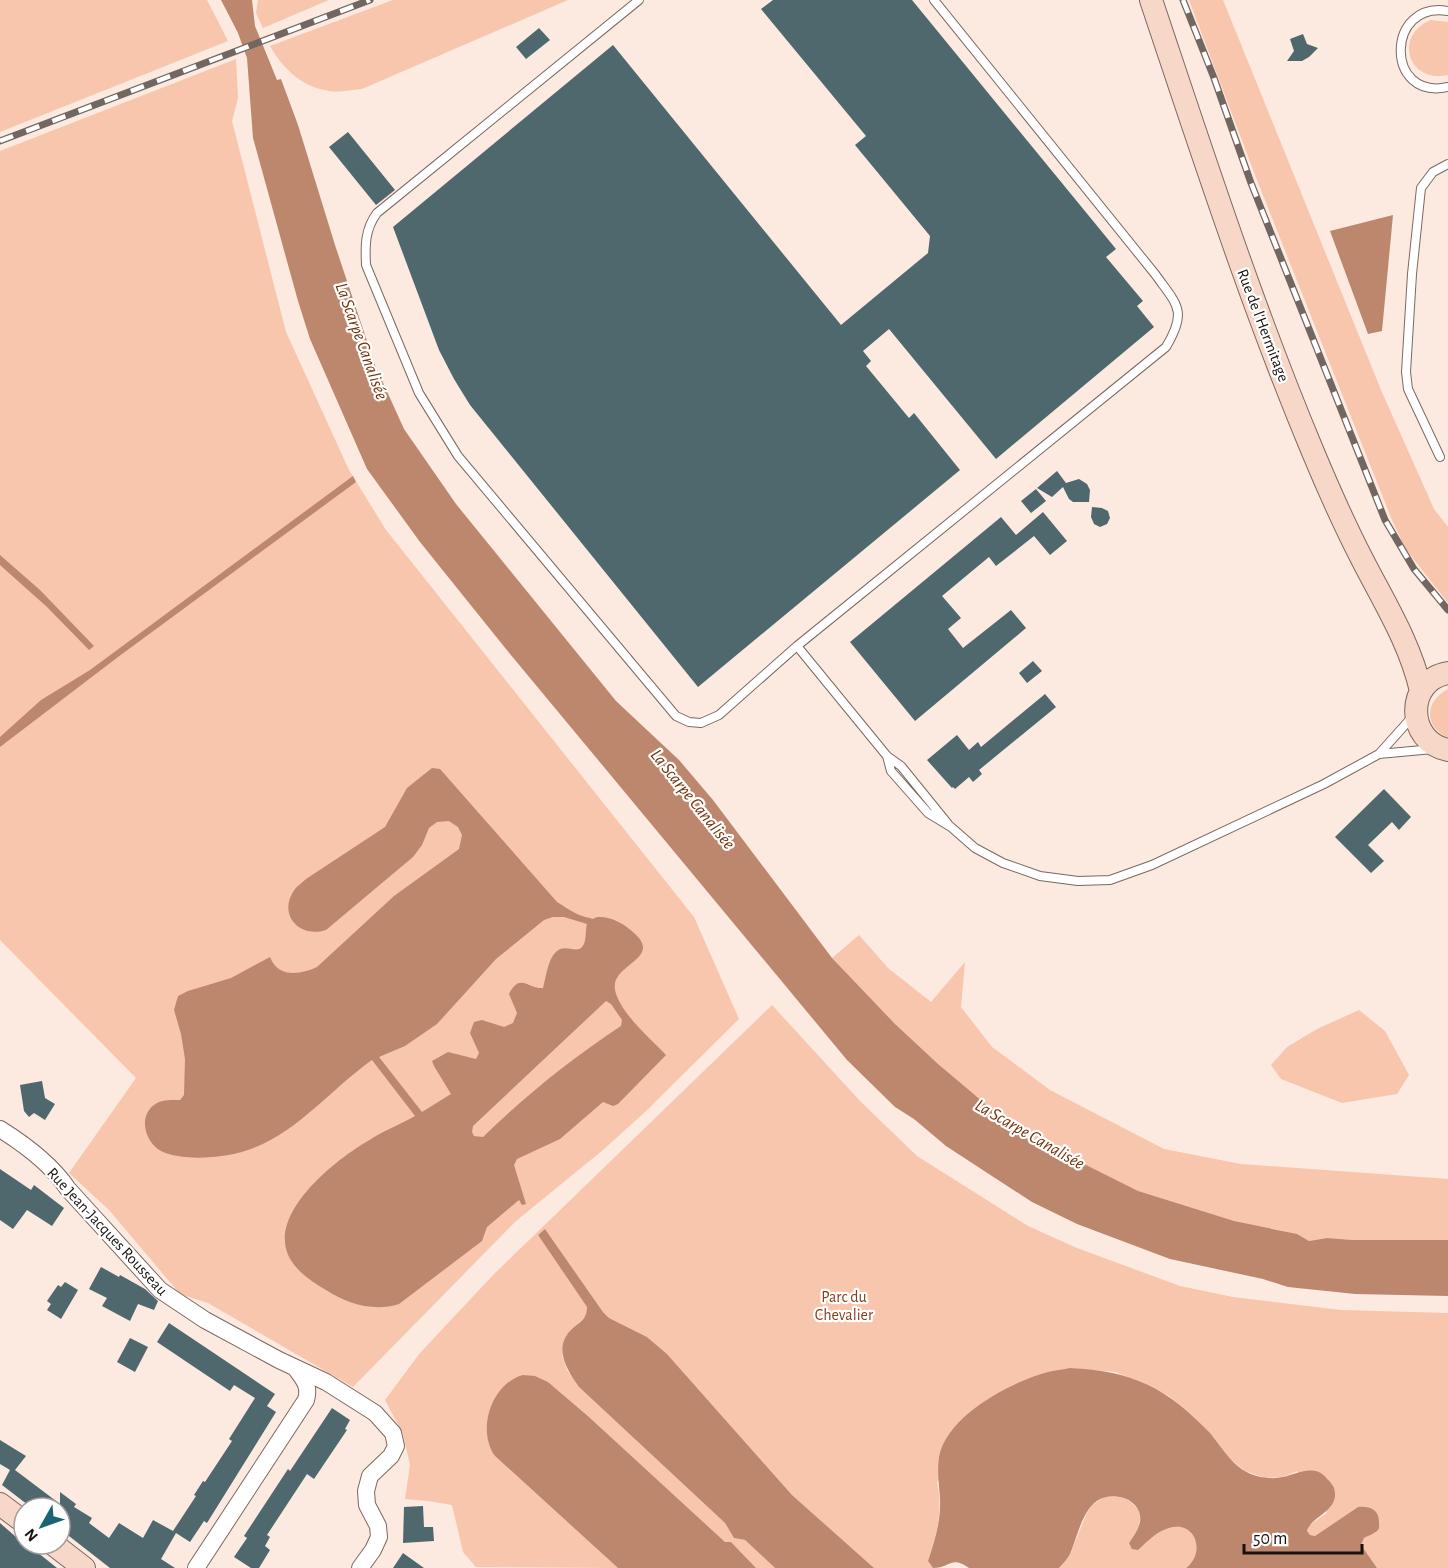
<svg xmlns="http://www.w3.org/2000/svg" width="1448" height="1568" viewBox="0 0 1448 1568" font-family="'Alegreya Sans',sans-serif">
<rect width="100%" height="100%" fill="#fce9e0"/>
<!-- green -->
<path fill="#f8c5ad" d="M0,0H207L228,41L0,132Z
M258,0H329L263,28L256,13Z
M393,0H568L362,89C351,90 339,93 329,91C302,87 283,69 270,46Z
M1189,0H1223L1381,390L1434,509L1448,527V603L1405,548L1392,520L1255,175Z
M1431,20L1448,22V75C1408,84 1393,35 1431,20Z
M236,59L238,98L232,121L286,332L349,470L386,530L694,917L739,1019L645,1112L603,1150L516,1221L353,1387L208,1303L180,1294L109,1210L69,1173L136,1078L0,940V151Z
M1448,689V738C1423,726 1425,701 1448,689Z
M859,935L888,968L931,1002L965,962L961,1007L992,1047L1050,1090L1164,1149L1241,1164L1448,1179V1240H1353L1327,1238L1309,1241C1287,1228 1260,1228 1235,1222C1203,1214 1171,1204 1140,1192C1016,1145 919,1054 832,958Z
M772,1005L860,1101L917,1156L1028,1226L1077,1248L1180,1286L1233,1297L1341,1310L1448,1313V1568H1377L1361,1545L1364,1538L1376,1532L1358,1507L1315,1536L1310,1535L1307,1531L1308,1526L1327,1513L1297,1471L1283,1477L1265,1478L1245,1471L1229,1458L1215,1439L1192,1415L1169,1396L1116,1372L1070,1368L937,1482C943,1510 937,1535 928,1561L933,1568H874L792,1495L667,1354L647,1337L609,1318L603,1312L545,1229L538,1235L587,1307V1315L571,1330L562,1355L567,1370L579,1387L725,1523L734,1538L745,1540L775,1568H756L731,1542H725L589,1417L548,1382L535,1376L488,1418C487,1433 486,1443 495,1456L618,1568L476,1567L463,1552L452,1505L428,1501L405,1499L410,1465L403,1434L385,1400L420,1353L495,1273Z
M1359,1010L1385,1031L1409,1075L1397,1094L1342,1103L1281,1079L1271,1065L1287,1047L1317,1029Z
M1121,1496C1147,1510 1143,1521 1129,1543L1138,1550C1148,1541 1156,1532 1169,1528C1196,1520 1206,1553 1186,1568H1059L1069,1557L1086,1515L1092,1505L1104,1497Z"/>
<!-- water -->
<path fill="#bd876e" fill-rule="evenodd" d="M221,0H252L255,26L277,80L281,79L298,125L335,245L375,365L404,429L456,504L616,701L679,760L713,800L832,958L895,1024L938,1064L1002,1118L1030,1137L1138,1191L1234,1221L1297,1234L1309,1241L1327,1238L1353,1240H1448V1296L1355,1294L1288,1287L1263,1279L1170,1259L1077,1224L1032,1202L946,1146L914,1119L895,1107L847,1060L506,649L420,542L367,469L310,339L298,301L253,138L247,58L238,33Z
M1393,215L1382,331L1368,334L1330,231Z
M353,476L356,482L118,657L0,747V737L41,700L90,670Z
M0,555L40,590L94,646L89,650L47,607L0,565Z
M432,768L440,769L557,902C567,908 577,916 590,918C596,920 592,918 598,917C608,916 621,922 628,928C670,959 610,962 615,990C620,1013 650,1038 666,1055L618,1104L613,1106L603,1102L560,1139L517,1159L514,1165L526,1204L522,1205L519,1200L487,1227L482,1241L399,1304C374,1312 348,1304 326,1290C312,1282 297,1272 289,1257C267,1212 338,1158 371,1139C385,1130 401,1124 415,1116L372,1060C332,1088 298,1132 251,1149C228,1158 183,1162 161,1151C145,1142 138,1117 154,1105C162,1099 171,1100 180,1100L184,1095L185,1059L181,1034L174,1010L178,996L188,991L231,978L270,957C278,978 300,975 317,967L394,896L459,849L462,835L458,827L449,821L437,822L429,828L422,845L413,857L326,930C298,939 277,913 295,889C298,885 303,882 306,879L385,827L407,788ZM553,917H564L587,924C585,931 587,942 582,947C576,954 564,943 556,952C548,959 546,977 543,988C528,989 520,972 509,994L517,1013L513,1023L504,1027L482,1020L474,1022L470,1033L479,1053L476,1059L448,1052L432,1061L434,1066L451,1094L422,1112L379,1057L405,1046L437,1024L496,959L544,920ZM606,1001L611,1004L622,1020L621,1026C571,1059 525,1096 483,1137L474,1136L472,1132L473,1126Z
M545,1229L603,1312L609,1318L647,1337L667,1354L792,1495L874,1568H775L745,1540L734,1538L725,1523L579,1387C567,1370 553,1348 571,1330C579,1322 587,1320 587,1307L538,1235Z
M1070,1368C1133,1371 1167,1388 1210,1433C1221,1446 1229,1461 1243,1470C1254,1477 1270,1480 1283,1477C1299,1473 1316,1463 1328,1480C1329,1480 1334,1487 1334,1488C1341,1511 1311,1516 1307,1531L1310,1535L1315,1536L1358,1507C1369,1506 1379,1509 1379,1522C1379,1526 1380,1528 1377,1531C1374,1534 1367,1536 1364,1538L1361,1545L1377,1568H1186C1206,1553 1196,1520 1169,1528C1156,1532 1148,1541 1138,1550L1132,1549L1129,1543C1133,1537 1138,1530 1140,1522C1143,1503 1122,1493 1106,1497C1083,1502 1078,1536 1070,1554C1068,1559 1063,1563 1059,1568H969C951,1555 950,1568 933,1568L928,1561C935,1540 941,1521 940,1498C939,1484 937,1472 939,1457C947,1417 1003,1387 1038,1375C1049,1371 1060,1370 1070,1368Z
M523,1375L535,1376L548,1382L589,1417L725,1542H731L756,1568H618L495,1456C476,1430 492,1383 523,1375Z"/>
<!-- building -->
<path fill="#4f686d" d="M773,0H912L1116,249L1106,257L1143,301L1137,306L1154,327L996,459L889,329L863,351L871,361L866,366L909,418L914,413L960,470L698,687L470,405L454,379L439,350L393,227L613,45L841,325L928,253L930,236L855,145L866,136L761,9Z
M539,28L550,40L526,59L516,47Z
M1303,34L1307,44L1318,48L1309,57L1302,61H1287L1294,51L1290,39Z
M348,132L395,190L376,205L329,147Z
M1057,471L1066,483L1079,479L1087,484L1090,490L1089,502H1073L1069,499L1063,487L1052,497L1037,488Z
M1036,489L1046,501L1031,513L1021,501Z
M1092,507L1102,508L1108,511L1110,518L1107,524L1100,527L1094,524L1091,517Z
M1043,512L1067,541L1050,555L1034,536L996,566L989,557L942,596L961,618L948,629L963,648L1011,610L1026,628L915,721L850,642L1001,517L1016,535Z
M1033,661L1042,671L1027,683L1019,673Z
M1045,694L1056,707L979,770L982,774L973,782L969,777L955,789L953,787L952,788L927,760L957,735L969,750L978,742L981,747Z
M1384,789L1411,817L1399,830L1392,822L1368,845L1384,861L1371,873L1335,837Z
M42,1081L45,1098L55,1104L45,1120L34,1113L29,1117L24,1111L20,1085Z
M0,1169L31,1190L34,1185L64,1208L52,1226L27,1210L13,1229L0,1220Z
M101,1267L119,1277L120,1275L145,1289L158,1301L154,1310L138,1304L130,1321L102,1306L107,1298L89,1289Z
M65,1282L78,1290L61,1319L47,1310L51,1304L47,1301L58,1285L61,1287Z
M169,1323L275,1394L267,1406L276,1412L207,1523L204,1521L190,1542L176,1533L161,1559L175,1568H110L60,1529V1508H32L2,1485L10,1470L0,1464V1440L26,1456L15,1470L60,1504V1492L76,1504L74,1507L92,1518L89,1523L109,1538L119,1523L143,1538L153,1520L173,1531L196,1496L194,1495L203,1481L205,1482L232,1441L229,1439L255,1398L234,1385L230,1391L157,1342Z
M130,1338L148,1347L135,1372L117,1362Z
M332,1408L350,1420L345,1429L347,1430L314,1479L307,1474L267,1535L270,1537L265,1546L270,1550L259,1568H251L234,1557L247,1538L244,1536L288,1469L290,1471Z
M423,1506L424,1527H433L434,1541L403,1543L404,1507Z
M0,1523L24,1544H27L57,1568H0Z
M403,1553L424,1568H393Z"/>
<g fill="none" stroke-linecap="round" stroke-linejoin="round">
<defs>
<path id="lane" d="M639,0L377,213C365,229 365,245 366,265L419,393L458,456L676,716L689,722L701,723L719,715L797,646L1166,347C1188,310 1177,305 1155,274L934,0
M1448,11C1386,0 1384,101 1448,87
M1440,457L1408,389L1406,372L1412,274L1421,188L1433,172L1448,164
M797,646L887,756L901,766L948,824
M1379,754L1413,716
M887,756L891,771L928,813L951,827L975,848L1003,863L1040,876L1078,881L1110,880L1152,865L1324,784L1379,754L1433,749"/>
<path id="street" d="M0,1129C24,1144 52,1165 68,1189L160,1290L205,1320L279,1360L326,1382L375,1413L393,1433L396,1446L391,1456L370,1476L366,1491L367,1505L378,1526L379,1537L373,1550L360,1568
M196,1568L306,1400C310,1386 304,1380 296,1369"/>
<path id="secondary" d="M1151,0C1202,152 1251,304 1313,452C1328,488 1344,524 1362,559C1384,602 1410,643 1421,691
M1448,673C1405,680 1406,742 1448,750
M0,1504L24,1522
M53,1544L84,1568"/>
</defs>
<!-- lane casing -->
<use href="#lane" stroke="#7d685e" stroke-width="10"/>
<!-- street casing -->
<use href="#street" stroke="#7d685e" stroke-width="18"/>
<!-- secondary casing -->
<use href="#secondary" stroke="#7d685e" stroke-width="24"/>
<!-- lane -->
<use href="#lane" stroke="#fff" stroke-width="8"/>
<!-- street -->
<use href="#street" stroke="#fff" stroke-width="16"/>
<!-- secondary -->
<use href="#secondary" stroke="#f7d7c8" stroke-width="22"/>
<defs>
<path id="rail" d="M1183,0L1214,78L1251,183L1385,520L1414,569L1448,610
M0,141L370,0"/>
</defs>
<!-- rail casing -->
<use href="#rail" stroke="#726660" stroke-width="7"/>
<!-- rail -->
<use href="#rail" stroke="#fff" stroke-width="4.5" stroke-dasharray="14" stroke-linecap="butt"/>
</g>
<g text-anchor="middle" stroke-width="4.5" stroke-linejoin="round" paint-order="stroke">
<!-- street labels -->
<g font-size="16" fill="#1a120e" stroke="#fff">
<text transform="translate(1264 325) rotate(69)" y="6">Rue de l'Hermitage</text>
<text transform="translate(108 1231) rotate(47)" y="6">Rue Jean-Jacques Rousseau</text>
</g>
<!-- park labels -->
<g font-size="16" fill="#85411d" stroke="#fff">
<text x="844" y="1302">Parc du<tspan x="844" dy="18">Chevalier</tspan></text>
</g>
<!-- water labels -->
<g font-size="18" font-style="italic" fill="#76330c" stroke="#fff">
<text transform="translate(362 341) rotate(70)" y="6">La Scarpe Canalisée</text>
<text transform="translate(693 799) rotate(51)" y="6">La Scarpe Canalisée</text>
<text transform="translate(1030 1134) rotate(30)" y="6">La Scarpe Canalisée</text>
</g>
</g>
<!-- north arrow -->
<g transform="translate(42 1526) rotate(230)"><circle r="28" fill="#ffffff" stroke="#a3a09f" stroke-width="1.5"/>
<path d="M0-4.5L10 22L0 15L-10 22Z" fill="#1b6472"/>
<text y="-9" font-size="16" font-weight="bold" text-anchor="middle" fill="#1a120e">N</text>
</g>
<!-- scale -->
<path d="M1244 1544v9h118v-9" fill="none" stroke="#1a120e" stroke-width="3"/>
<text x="1253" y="1544" font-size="18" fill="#1a120e" stroke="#ffffff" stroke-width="4.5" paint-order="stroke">50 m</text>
</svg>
